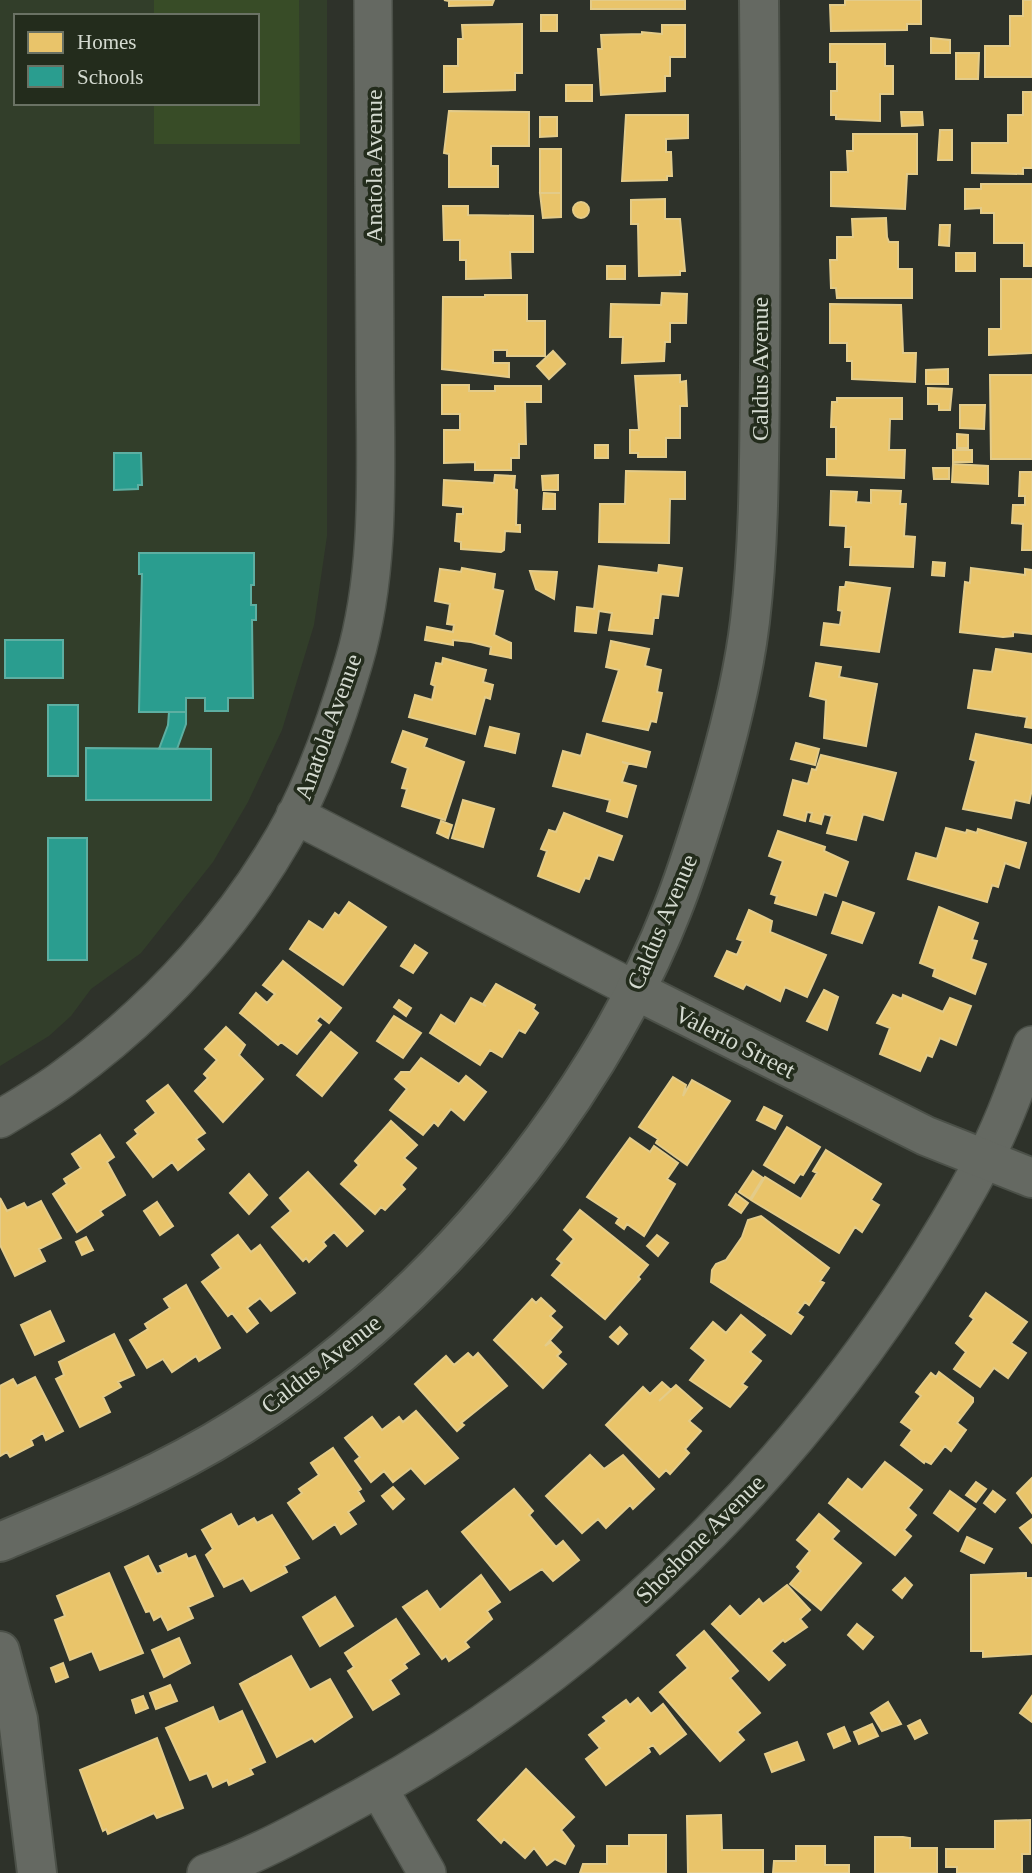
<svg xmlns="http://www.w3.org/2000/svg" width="1032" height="1873" viewBox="0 0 1032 1873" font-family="'Times New Roman',serif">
<rect width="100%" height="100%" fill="#2e322a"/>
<!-- built -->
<path fill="#323e2a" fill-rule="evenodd" d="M0,0H327V536L314,625L282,730L248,802L213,862L141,953L91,989L71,1016L49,1036L0,1066ZM16,16H257V103H16Z"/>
<!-- green -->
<path fill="#384c27" d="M154,0H299L300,144H154V103H257V16H154Z"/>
<!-- homes -->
<path fill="#e9c46a" stroke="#e3cb89" stroke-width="2" d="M494,0L492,5L449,6V1L444,0Z
M591,0H685V9H591Z
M845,0H921V24H907V30L831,31L830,5H845Z
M1023,0H1032V77H985V46H1010V16H1023Z
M541,15H557V31H541Z
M522,24V73H515V90L444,92V66H458V39H463L462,25Z
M662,25H685V57H670V76H665V91L601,95L598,49H602L601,35L642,34V32L662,34Z
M931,38L950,40V53H931Z
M830,44H885V66H893V94H880V121L836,119V115H831V91H837V62H830Z
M956,53H979L978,79H956Z
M566,85H592V101H566Z
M1023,92H1032V168H1023V174L972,173V143H1008V115H1023Z
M449,111L529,112V146H491V166H498V187H449V154L444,153Z
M901,112H922L923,125L902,126Z
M626,115H688V138L666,139V152H671L672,176H667V180L622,181Z
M540,117H557V136L540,137Z
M940,130H952V160H938Z
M853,134H917V174H907L905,209L831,206V172H848L847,151H853Z
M540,149H561V193H540Z
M981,184H1032V266H1024V243H994V213H981V208L965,209V189H981Z
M540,193H561V217L543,218Z
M665,199V219H680L685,271H680V275L639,276L638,224H631V200Z
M573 210a8 8 0 1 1 16 0a8 8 0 1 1-16 0Z
M443,206H468V215L533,216V252H510L511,278L466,279V260H460V240H444Z
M886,218L887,237L889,242H898V269H912V298H837L836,288H831L830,260H837V237H853L852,219Z
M940,225H950L949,246L939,245Z
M956,253H975V271H956Z
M607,266H625V279H607Z
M1001,279H1032V353L989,355V329H1001Z
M662,293L687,294L686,323H670V342H665L664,361L622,363L623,337H610L611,304L661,305Z
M485,295H527V321H545V356H507V350H493V363H509V377L442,369L443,297H485Z
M830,304L901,305L903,353H916L915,382L852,379V361H847V343H830Z
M553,351L565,364L549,379L537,366Z
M948,369V384H926V370Z
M680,375V382L686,381L687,406H680V438H666V457H638V453H630V430H639L635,376Z
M990,375H1032V459H991Z
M442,385H469V391H495V386H541V402H525L526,444H519V458H511V470H475V462L444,463V430H460V414H442Z
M928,388L952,389L950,410H939V404H928Z
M837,398H902V419H890L889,450H905L904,478L827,475V459H836V427H831L832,402H837Z
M960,405H985L984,429L960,428Z
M957,434L968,435V448H957Z
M595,445H608V458H595Z
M953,450H972V462H953Z
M953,464L988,466V484L952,482Z
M933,468H949V479H934Z
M626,471L685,472V499H670L669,543L599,542L600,504H625Z
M1020,472H1032V550H1022L1023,524L1012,523L1013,505H1025V496H1019Z
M495,475L515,476L514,489L517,490L516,525H520V532L505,531L504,550L501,552L461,549V542L455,541L457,514H463V507L443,505L444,480L494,483Z
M558,475V490H543L542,476Z
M871,490L901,491L900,504H906L904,536L915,537L913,567L850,565L851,547H845L846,526L830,525L831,491L857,492L856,502L871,503Z
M544,493L555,494V509H543Z
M933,562L945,563L944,576L932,575Z
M659,565L682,568L678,596L661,594L658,618H654L652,634L609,630L612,613L599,611L596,633L575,631L577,607L594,609L599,566L658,573Z
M462,568L495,574L493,589L503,591L494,635L511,643V658L490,654L491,647L471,642L453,640V645L425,640L427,627L453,632L454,625L447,624L450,604L435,601L440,569L461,572Z
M971,568L1025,575V569L1032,570V634L1013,632V636L1003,637L960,632L965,582L970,583Z
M530,571L557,572L554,599L536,589Z
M846,582L890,588L879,652L821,645L824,623L840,625L842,611L838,610L840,587H845Z
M611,641L649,649L645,666L661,670L657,692L662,693L656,722L651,721L648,730L603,721L619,670L606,667Z
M996,649L1032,654V728L1025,727L1027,717L968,708L974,670L992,672Z
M443,658L486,670L483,682L493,685L490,699L485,697L475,734L409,717L415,695L432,700L435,686L431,684L436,663L442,664Z
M816,663L841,667L839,677L877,684L866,746L824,738L826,700L810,696Z
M490,727L519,734L515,753L485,746Z
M403,731L427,739L424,747L464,762L445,820L402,806L407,789L402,788L408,768L392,762Z
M587,734L650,752L646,767L622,762L628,764L622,782L636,786L627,817L607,811L610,800L553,786L563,751L581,756Z
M976,734L1032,745V789L1029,803L1015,800L1011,818L963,809L976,761L970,759Z
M796,743L819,749L815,765L791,759Z
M821,755L896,773L883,820L863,814L856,840L827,833L832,816L824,814L821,824L810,821L812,813L807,812L805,821L784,815L793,780L808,784L812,769L816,770Z
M463,800L494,809L483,847L452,838Z
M564,813L622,836L613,860L598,855L589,879L585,878L579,892L538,876L547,851L541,849L549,830L556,832Z
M441,821L452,825L448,838L437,833Z
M946,828L966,833L967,830L977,833L978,829L1026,843L1019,868L1005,863L998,887L992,885L987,902L908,879L916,853L937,859Z
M778,831L825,847L824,851L848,862L836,896L824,892L816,915L775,903L777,896L771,894L783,861L769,856Z
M349,902L386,927L343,985L290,949L309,921L323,930L335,913L339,916Z
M843,902L874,913L862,943L832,933Z
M939,907L978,923L972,940L977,941L971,959L986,964L975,994L933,976L935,969L920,963Z
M749,910L772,921L770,932L826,955L807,997L785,987L780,1001L746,984L743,989L715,976L727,951L737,955L743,941L737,939Z
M415,945L427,953L413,973L401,966Z
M283,961L341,1008L329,1023L320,1016L316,1021L321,1025L297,1054L281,1042L278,1045L240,1013L256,993L267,1003L275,994L263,985Z
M496,984L535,1005L533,1009L538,1013L525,1033L519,1030L502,1057L490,1050L480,1065L430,1033L441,1015L455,1024L471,998L486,1006L483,1004Z
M824,990L838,997L827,1030L807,1021Z
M893,995L902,999L903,995L943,1012L950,998L971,1006L956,1045L940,1038L932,1057L927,1055L920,1071L880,1054L890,1028L877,1023Z
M399,1000L411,1008L406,1016L394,1007Z
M394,1016L421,1033L403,1058L377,1041Z
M226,1027L245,1045L239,1055L263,1079L223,1122L195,1091L208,1078L204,1074L217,1060L205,1049Z
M331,1032L357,1053L322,1096L297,1075Z
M421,1058L459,1084L466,1076L486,1092L464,1120L451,1109L438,1126L434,1122L423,1135L390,1110L407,1089L395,1079L401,1072H410Z
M673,1077L686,1085L683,1096L692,1080L730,1101L687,1165L656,1143L658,1139L639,1127Z
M168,1085L205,1133L196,1139L204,1149L178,1170L172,1162L153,1177L127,1143L138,1134L135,1130L156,1113L147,1101Z
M764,1107L782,1116L775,1129L757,1120Z
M391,1121L417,1145L404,1158L416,1168L401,1185L405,1189L385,1210L381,1207L375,1214L341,1184L359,1165L355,1161Z
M787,1127L820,1147L803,1175L800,1174L794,1183L764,1165Z
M100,1135L114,1157L107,1162L125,1195L100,1211L103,1215L77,1232L53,1194L67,1184L64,1179L81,1168L72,1154Z
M630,1138L650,1152L654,1146L678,1163L667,1179L675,1184L644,1236L627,1224L624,1229L616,1223L619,1218L587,1197Z
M826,1150L881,1184L871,1200L879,1205L862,1232L855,1227L839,1253L751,1200L765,1177L801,1199L817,1173L813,1171Z
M753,1171L763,1178L750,1199L739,1192Z
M308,1172L363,1231L347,1246L334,1232L323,1242L326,1246L309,1262L306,1258L303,1261L272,1227L291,1211L280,1198Z
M249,1174L267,1195L249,1214L230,1193Z
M736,1194L748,1203L741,1213L729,1205Z
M0,1198L7,1211L24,1203L27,1208L41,1201L61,1238L39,1249L45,1261L15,1276L0,1245Z
M157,1202L173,1226L160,1235L144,1211Z
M580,1210L648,1265L638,1277L640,1279L605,1319L552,1275L562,1263L557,1259L574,1239L564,1230Z
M761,1216L829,1268L820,1281L824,1283L809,1305L805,1302L797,1313L803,1317L791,1334L711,1282L712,1270L716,1264L726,1260L742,1237L748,1220Z
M238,1235L251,1252L260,1245L295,1293L271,1311L260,1298L247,1308L258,1323L247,1332L232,1313L228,1316L202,1282L221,1268L212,1255Z
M657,1235L668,1243L658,1256L647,1246Z
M86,1237L93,1250L82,1255L76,1242Z
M186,1285L220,1348L199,1361L196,1356L172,1372L163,1359L147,1368L130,1340L148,1329L145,1324L170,1308L164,1299Z
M986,1293L1027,1322L1011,1343L1026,1353L1008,1378L994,1368L980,1387L954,1369L966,1352L956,1343L974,1319L970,1316Z
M541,1298L555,1311L550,1316L562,1327L545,1346L551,1342L561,1352L557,1356L566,1364L543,1388L494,1340L532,1299L536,1303Z
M50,1311L64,1341L35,1355L21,1325Z
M741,1315L765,1335L750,1352L761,1361L742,1384L747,1387L730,1407L690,1380L706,1360L691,1348L713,1322L726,1333Z
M620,1327L627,1334L618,1344L610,1337Z
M114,1334L134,1375L118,1382L121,1387L103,1397L110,1412L80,1427L56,1379L64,1375L59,1362Z
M468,1353L473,1358L478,1353L507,1386L461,1423L464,1425L457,1431L415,1384L446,1356L454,1365Z
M939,1372L973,1398V1402L957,1423L966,1430L951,1451L945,1446L931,1464L925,1461L924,1463L901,1445L912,1430L901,1422L921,1396L916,1392L931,1373L936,1377Z
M35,1377L63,1431L46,1440L43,1433L31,1440L33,1445L10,1457L7,1452L0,1456V1386L13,1379L17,1386Z
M662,1382L671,1390L659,1401L676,1385L702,1408L689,1421L701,1431L685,1449L689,1453L670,1474L666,1470L659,1477L606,1425L643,1387L650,1394Z
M416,1411L458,1458L425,1484L411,1468L393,1482L384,1471L371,1482L355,1461L360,1457L345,1438L372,1417L382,1430L399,1417L403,1422Z
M333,1448L361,1489L358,1491L364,1501L348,1512L356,1524L341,1534L335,1524L313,1539L288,1503L302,1493L299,1489L319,1475L311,1463Z
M590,1455L604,1469L623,1455L654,1489L633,1509L630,1505L606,1528L598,1519L582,1533L546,1496Z
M885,1462L922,1490L908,1508L916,1515L904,1530L911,1536L895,1555L829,1503L848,1479L862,1490Z
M1032,1478V1513L1017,1493Z
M976,1482L986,1489L976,1502L966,1495Z
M393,1487L404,1499L393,1509L382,1496Z
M514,1489L533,1511L529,1515L556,1547L563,1541L579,1560L553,1581L542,1569L510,1590L462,1532Z
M950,1491L975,1509L958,1531L934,1513Z
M993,1491L1005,1500L995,1512L984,1503Z
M231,1514L238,1527L254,1518L257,1523L272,1515L299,1558L284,1566L287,1572L251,1591L243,1578L224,1587L206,1555L213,1549L202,1530Z
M819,1514L839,1531L832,1539L861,1563L821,1610L790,1584L801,1571L797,1567L810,1551L797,1540Z
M1032,1519V1543L1020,1528Z
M967,1537L992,1549L984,1563L961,1551Z
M186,1554L188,1559L195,1556L213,1596L188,1607L193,1618L168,1630L161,1616L154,1620L150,1611L146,1612L125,1567L148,1556L157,1574L163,1572L160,1566Z
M109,1573L143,1653L100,1670L92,1651L70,1660L55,1620L65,1616L57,1596Z
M1026,1573V1578H1032V1654L983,1657V1651H971V1575Z
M481,1575L500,1602L487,1611L492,1619L465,1642L469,1647L449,1661L446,1656L442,1659L403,1607L427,1591L440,1610Z
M905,1578L912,1585L902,1598L893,1590Z
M787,1585L810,1610L800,1619L807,1627L785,1642L783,1640L771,1651L785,1665L769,1680L712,1624L730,1606L740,1617L759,1599L763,1604Z
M335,1597L353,1626L320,1646L303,1617Z
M396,1619L419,1654L404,1664L407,1668L390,1680L399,1694L373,1710L348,1671L354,1667L345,1653Z
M857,1624L873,1637L863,1649L848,1635Z
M704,1631L738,1671L730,1678L760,1713L737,1732L744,1740L720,1761L660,1692L688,1668L677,1655Z
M179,1638L190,1663L164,1677L152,1650Z
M291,1656L310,1690L330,1679L352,1717L315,1742L312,1738L277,1757L240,1684Z
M63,1663L68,1677L56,1682L51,1668Z
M170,1685L177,1701L156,1709L150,1693Z
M143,1696L148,1708L136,1713L132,1700Z
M1032,1696V1722L1020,1713Z
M638,1698L651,1714L663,1704L686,1734L660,1754L653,1745L648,1748L650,1752L606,1785L586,1759L600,1748L589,1735L607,1721L603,1717L626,1700L630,1705Z
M888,1702L901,1724L882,1731L871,1713Z
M213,1707L219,1722L242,1711L265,1762L250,1769L253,1774L229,1785L227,1780L213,1787L207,1773L190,1780L166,1728Z
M920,1720L927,1733L915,1739L908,1726Z
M872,1724L878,1736L859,1744L854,1732Z
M844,1727L850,1741L834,1748L828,1734Z
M157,1738L183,1808L157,1818L154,1813L108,1834L106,1829L103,1831L80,1770Z
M797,1742L804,1760L772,1772L765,1754Z
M526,1769L574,1817L561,1830L574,1846L565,1864L555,1859L547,1865L534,1848L525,1858L504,1839L501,1843L478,1820Z
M721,1815L722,1850H763V1873H688L687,1816Z
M1030,1820V1854H1022V1873H957V1867H946V1849H995V1821Z
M629,1835H666V1873H580L583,1864H607V1846H629Z
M875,1837H903L910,1838V1848H937V1873H875Z
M796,1846H825V1865H849V1873H773L774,1861H796Z"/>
<!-- schools -->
<path fill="#2a9d8f" stroke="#5dafa2" stroke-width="2" d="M114,453H141L142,485H138V489L114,490Z
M139,553H254V585H251V605H256V620H252L253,698H228V711H205V698H186V712H139L142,574H139Z
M5,640H63V678H5Z
M48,705H78V776H48Z
M169,712H186V724L177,749H159L168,725Z
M86,748L211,749V800H86Z
M48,838H87V960H48Z"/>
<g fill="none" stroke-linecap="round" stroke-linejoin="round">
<defs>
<path id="minor" d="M295,815L635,990
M0,1119C21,1106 44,1093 64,1078C158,1010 242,918 296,815C320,767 339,713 354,661C382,567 375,463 375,366C374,244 374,122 373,0
M379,1789L427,1873
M206,1873C254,1856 298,1832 342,1808C615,1664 837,1432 983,1162C1003,1125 1017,1084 1032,1045"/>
<path id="tertiary" d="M635,990L926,1136L1032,1178
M0,1542C81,1508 162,1475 237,1428C421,1314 592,1113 672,910C687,873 699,833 711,794C728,737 743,680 750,621C760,536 759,451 760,367C761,245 760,122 759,0
M0,1651L18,1719L37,1873"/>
</defs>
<!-- minor casing -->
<use href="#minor" stroke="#4b5048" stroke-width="40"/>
<!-- tertiary casing -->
<use href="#tertiary" stroke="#4b5048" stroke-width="42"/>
<!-- minor -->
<use href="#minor" stroke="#656962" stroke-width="37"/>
<!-- tertiary -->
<use href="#tertiary" stroke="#656962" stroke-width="38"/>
</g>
<g text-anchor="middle" stroke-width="7" stroke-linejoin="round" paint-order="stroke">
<!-- street labels -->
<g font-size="24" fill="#d4dad0" stroke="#232c1c">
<text transform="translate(374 166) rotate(-90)" y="8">Anatola Avenue</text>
<text transform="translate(760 369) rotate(-90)" y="8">Caldus Avenue</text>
<text transform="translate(328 727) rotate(-70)" y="8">Anatola Avenue</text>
<text transform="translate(662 922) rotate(-67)" y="8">Caldus Avenue</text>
<text transform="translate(735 1042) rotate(27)" y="8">Valerio Street</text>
<text transform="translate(321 1364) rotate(-38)" y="8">Caldus Avenue</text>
<text transform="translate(700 1539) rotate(-45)" y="8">Shoshone Avenue</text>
</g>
</g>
<!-- legend -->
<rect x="14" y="14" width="245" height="91" fill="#232c1c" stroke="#6a7264" stroke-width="2"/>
<rect x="28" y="32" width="35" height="21" fill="#e9c46a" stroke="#6a7264" stroke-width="2"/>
<text x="77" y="49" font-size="21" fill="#d4dad0">Homes</text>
<rect x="28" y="66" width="35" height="21" fill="#2a9d8f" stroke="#6a7264" stroke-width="2"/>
<text x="77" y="84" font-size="21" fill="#d4dad0">Schools</text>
</svg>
